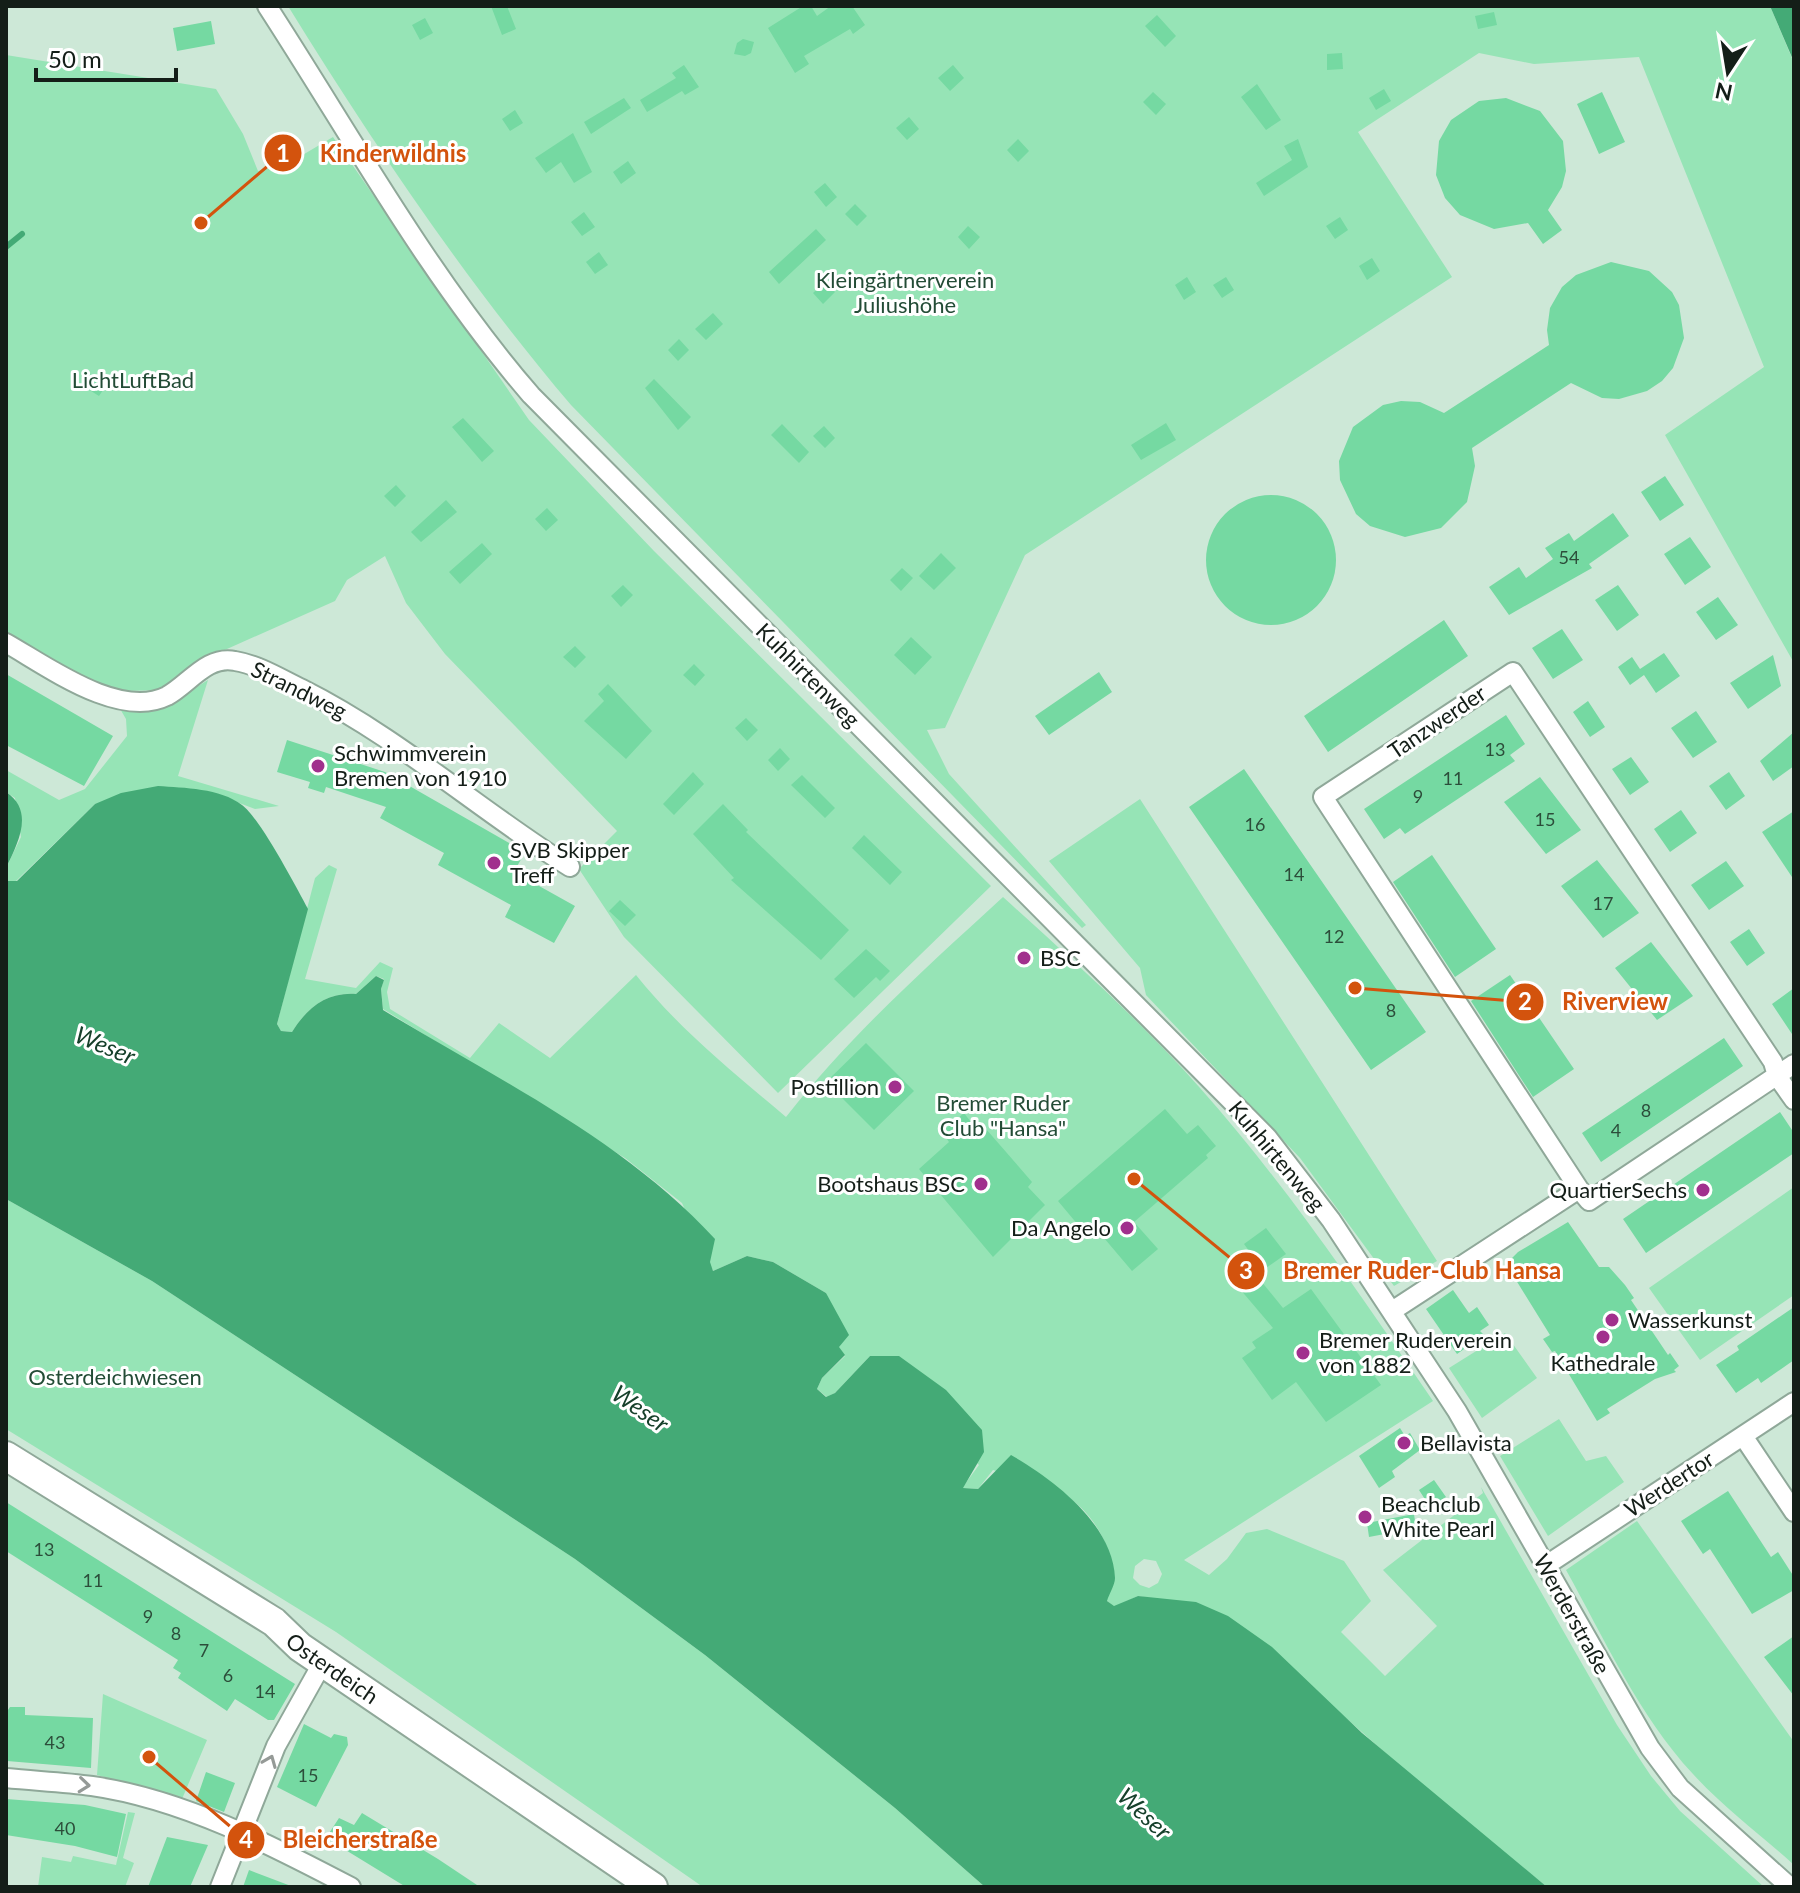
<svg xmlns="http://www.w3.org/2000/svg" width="1800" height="1893" viewBox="0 0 1800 1893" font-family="Lato,sans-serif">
<rect width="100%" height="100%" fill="#cde8d7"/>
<!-- green -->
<path fill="#96e4b6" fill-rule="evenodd" d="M288,6H1770L1794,63V663L1665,435L1764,367L1639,57L1534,64L1479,53L1358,132L1452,277L1025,555L945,728L927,730L949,774L1086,925L1082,928L571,405C465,280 374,145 288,6Z
M6,55L216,89L243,134L258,171L289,163L333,137L529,420L654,551L991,886L778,1093L624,937L579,869L617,831L445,654L406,603L385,556L347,580L335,601L218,653L162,690L122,691L81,679L6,638Z
M208,680L178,776L279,806L255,809L226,798L95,804L16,881H6V868L21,837L15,798L6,792V770L59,800L85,789L127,736L126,719L119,707L166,706Z
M1140,799L1437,1261L1394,1286L1300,1158L1146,995L1140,968L1049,861Z
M329,865L337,869L305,979L356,988L380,962L393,968L387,992L390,1009L470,1058L499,1023L550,1058L636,975C680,1030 733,1072 786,1117C850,1035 927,967 1003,897C1070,958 1140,1020 1200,1088C1287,1186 1359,1293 1433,1401L1184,1560L1209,1575L1227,1559L1246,1533L1267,1529L1344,1561L1371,1601L1341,1632L1385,1676L1437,1626L1383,1570L1483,1493L1481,1487L1617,1725L1651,1776L1680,1811L1764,1887H1547L1426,1789L1328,1702L1162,1600L1138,1596L1114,1607L1106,1600C1123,1562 1099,1517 1064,1494C1046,1482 1014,1477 993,1470L978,1489L962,1488L979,1465L870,1356L835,1393L827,1397L817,1389L822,1378L845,1356L838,1347L826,1293L773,1262L747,1256L713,1271L682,1203L625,1158L383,1009L381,989L384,979L376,976L356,994C326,992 307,1008 292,1032L281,1031L277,1024L315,878ZM1144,1559L1156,1561L1162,1574L1158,1583L1149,1588L1140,1585L1133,1578L1135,1566Z
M1794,1187V1295L1700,1360L1649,1288Z
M6,1199L152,1281L575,1559L705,1655L895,1808L985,1887H703L336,1632L6,1429Z
M1505,1333L1537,1378L1482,1418L1449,1368Z
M1559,1419L1586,1461L1606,1456L1624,1482L1548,1536L1500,1456Z
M1637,1521L1794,1742V1865C1761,1835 1723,1807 1693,1774C1639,1716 1604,1638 1566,1570Z
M103,1694L207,1740L182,1799L97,1775Z
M128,1812L135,1813L123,1858L134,1863L125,1887H38L42,1857L71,1862L73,1856L116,1865Z"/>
<!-- water -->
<path fill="#44aa76" d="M1770,6H1794V63V62Z
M158,786C184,788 220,788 242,805C260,818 296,887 308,909L277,1024L281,1031L292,1032C307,1008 326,992 356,994L376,976L384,980L381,989L383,1010C497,1079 624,1140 715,1239L710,1262L713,1271L747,1256L773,1262L826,1293L849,1335L839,1347L845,1355L822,1378L817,1389L826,1397L835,1393L870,1356H899L946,1390L982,1430L984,1452L963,1488L978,1489L1011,1455C1053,1479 1113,1524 1115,1578C1115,1585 1109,1594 1107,1601L1114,1606L1138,1596L1196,1602L1228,1616L1272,1647L1362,1733L1547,1887H985L895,1808L705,1655L575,1559L152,1281L6,1199V881H17L95,804L121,793Z
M6,792C35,811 18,843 6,868Z"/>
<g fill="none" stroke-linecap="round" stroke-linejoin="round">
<!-- stream -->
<path stroke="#44aa76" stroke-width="6" d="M6,247L22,234"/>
</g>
<!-- building -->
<path fill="#75d9a2" d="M491,6H507L516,29L502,35Z
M803,6H811L817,16L831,6H852L865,25L853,34L850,29L804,56L809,64L795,73L768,28Z
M1494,12L1497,25L1478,29L1475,16Z
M1157,15L1176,36L1165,47L1145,26Z
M425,18L433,33L420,40L412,25Z
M211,21L215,44L177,51L173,28Z
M743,39L754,42L751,53L745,56L734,54L737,43Z
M1342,53L1343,69L1327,70V54Z
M684,65L699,87L685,95L682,91L647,112L640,100L676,78L672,73Z
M953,65L964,78L950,91L938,78Z
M1257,84L1281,120L1266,130L1241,97Z
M1384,89L1391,101L1376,110L1369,98Z
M1153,92L1166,104L1156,115L1143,102Z
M1602,92L1625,142L1599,154L1577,104Z
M624,98L631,108L591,134L584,122Z
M1506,98L1540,111L1563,141L1566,171L1562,187L1548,210L1562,230L1543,244L1528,223L1494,229L1460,215L1445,198L1436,175L1439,141L1451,120L1479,101Z
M515,110L523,123L510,131L502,119Z
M909,117L919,129L907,140L896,128Z
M573,133L592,172L574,183L561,162L546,173L535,158Z
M1018,139L1029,151L1018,162L1007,150Z
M1298,139L1308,167L1264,196L1256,183L1292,160L1284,146Z
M628,161L636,173L621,184L613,172Z
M825,183L837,197L826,207L814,192Z
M855,204L867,216L857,226L845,214Z
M584,212L595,227L582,236L571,222Z
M1340,217L1348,230L1335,239L1326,226Z
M968,226L980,237L969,249L958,237Z
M816,229L826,240L779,284L769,272Z
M599,252L608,265L595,274L586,262Z
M1372,258L1380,271L1367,280L1359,266Z
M1611,262L1649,271L1672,292L1679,305L1684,338L1673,368L1662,381L1647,391L1619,399L1602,398L1571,383L1472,448L1475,466L1467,502L1441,528L1405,537L1370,526L1356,514L1340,480L1339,461L1353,427L1383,405L1401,401L1420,402L1444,413L1549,345L1547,330L1550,308L1562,287L1576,275Z
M1187,277L1196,292L1184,300L1175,285Z
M1226,277L1234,290L1222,298L1213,285Z
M825,282L835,292L823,304L813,293Z
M713,313L723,324L706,340L695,329Z
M679,339L689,350L678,361L668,350Z
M91,374L107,384L99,396L83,386Z
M654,379L691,417L678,430L645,388Z
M463,418L494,451L482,462L452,427Z
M1166,423L1176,440L1141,460L1131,445Z
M782,424L809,452L799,463L771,435Z
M824,426L835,438L825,448L813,436Z
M1665,476L1684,505L1660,521L1641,492Z
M396,485L406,496L395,507L384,496Z
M1206 560a65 65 0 1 1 130 0a65 65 0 1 1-130 0Z
M446,500L457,512L421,542L411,532Z
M547,508L558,520L546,531L535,519Z
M1613,513L1629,536L1589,564L1592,568L1509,615L1489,587L1519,567L1526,578L1553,559L1545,548L1569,533L1574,541Z
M1690,537L1711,567L1685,585L1664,554Z
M482,543L492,554L460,584L449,572Z
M941,553L956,568L934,590L919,576Z
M902,568L913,578L901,591L890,580Z
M623,585L633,595L621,607L611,596Z
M1618,585L1639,615L1617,631L1595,600Z
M1718,597L1738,625L1716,640L1696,612Z
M1444,620L1468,656L1328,752L1304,716Z
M1562,629L1583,660L1553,679L1532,648Z
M911,637L932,657L915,675L894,655Z
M575,646L586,657L575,668L563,657Z
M1664,653L1680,676L1656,693L1644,675L1630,685L1618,667L1632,657L1640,669Z
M1773,655L1781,686L1748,709L1730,683Z
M694,664L705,675L695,686L683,675Z
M1099,672L1112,692L1049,735L1035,716Z
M6,674L113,736L84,786L6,745Z
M608,684L652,731L626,759L584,721L604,701L598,694Z
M1588,701L1605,727L1590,737L1573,712Z
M1696,711L1717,742L1693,758L1671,728Z
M1506,715L1525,744L1510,755L1515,761L1405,834L1400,828L1384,839L1364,809Z
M746,718L758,730L747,741L735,728Z
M1794,732V766L1773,781L1760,761Z
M287,740L385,772L525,852L514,872L575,906L554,943L505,917L511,905L438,865L444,853L380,818L386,807L326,787L324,793L308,788L310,782L277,772Z
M780,748L790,759L778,771L768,760Z
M1631,757L1649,782L1630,795L1612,769Z
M1244,769L1426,1032L1371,1070L1189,807Z
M693,772L704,784L674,815L663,804Z
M1729,772L1745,796L1726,810L1709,786Z
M802,775L835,808L825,818L791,785Z
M1540,777L1581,830L1546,854L1504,802Z
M723,804L748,830L746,832L849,930L821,960L731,880L734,878L693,834Z
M1681,810L1697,833L1670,852L1654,829Z
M1794,811V880L1762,832Z
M864,835L902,872L890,885L852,848Z
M1432,855L1496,949L1455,977L1393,882Z
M1597,860L1639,913L1603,938L1561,886Z
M1726,861L1744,886L1709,910L1691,885Z
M620,900L636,915L625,926L609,911Z
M1749,929L1765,953L1747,966L1730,942Z
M1651,942L1693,996L1657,1020L1615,968Z
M866,949L890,971L880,981L876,977L854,998L834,979Z
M1510,975L1574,1069L1533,1097L1471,1001Z
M1794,988V1037L1772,1004Z
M1724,1038L1743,1066L1601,1162L1582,1133Z
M866,1043L914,1091L874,1130L826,1082Z
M1165,1109L1187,1134L1198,1125L1216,1146L1206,1155L1208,1158L1134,1222L1158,1249L1132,1271L1093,1225L1084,1232L1058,1201Z
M1780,1112L1794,1133V1153L1646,1253L1623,1219Z
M964,1113L980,1134L986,1129L1032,1182L1028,1187L1045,1205L993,1257L919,1169L949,1142L942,1132Z
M1568,1222L1599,1267H1609L1625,1285L1634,1298L1631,1300L1668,1355L1670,1353L1679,1366L1674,1370L1676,1372L1655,1379L1607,1409L1610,1413L1597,1421L1555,1351L1552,1352L1543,1339L1550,1335L1506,1264L1518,1252Z
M1266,1228L1286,1254L1256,1275L1283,1308L1311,1289L1381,1385L1326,1422L1296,1382L1272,1400L1242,1358L1256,1348L1252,1342L1273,1328L1228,1275L1252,1255L1244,1244Z
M1453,1290L1469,1313L1477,1307L1489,1325L1480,1331L1484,1335L1457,1354L1426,1309Z
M1794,1307V1360L1761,1383L1758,1378L1736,1393L1716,1365L1739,1350L1737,1346Z
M1400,1428L1405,1436L1410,1433L1420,1450L1392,1471L1395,1477L1379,1488L1359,1456Z
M1434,1480L1446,1497L1430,1507L1419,1490Z
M1728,1491L1771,1557L1778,1552L1794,1577V1590L1752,1614L1710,1549L1703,1554L1681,1521Z
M6,1502L295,1684L274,1720H268L235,1699L227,1711L178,1678L181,1673L173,1668L178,1660L6,1551Z
M1414,1514L1416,1528L1369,1537L1367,1523Z
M1794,1636V1696L1764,1657Z
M10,1707H25V1715L93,1718L91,1768L7,1761L6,1713Z
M304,1724L331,1738L334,1734L347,1737L348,1745L316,1807L277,1787Z
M206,1772L235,1783L224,1812L196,1801Z
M6,1799L85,1805L126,1814L117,1857L75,1846L6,1835Z
M362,1813L438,1859L480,1887H406L326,1838L339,1818L354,1825Z
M167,1837L208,1845L190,1887H148Z
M249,1870L291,1886V1887H243Z"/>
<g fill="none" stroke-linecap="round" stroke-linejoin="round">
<defs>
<path id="minor" d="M267,6C352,137 429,277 531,395L1267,1137L1331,1220L1457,1411L1650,1748L1680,1788L1790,1887
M6,643C47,666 119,720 167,696C189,684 207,655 235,661C259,665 281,679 302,689C398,737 479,810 570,867
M1579,1189L1323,797L1513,672L1773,1062L1777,1076L1794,1100
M1392,1311L1579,1189L1589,1201L1794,1064
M1743,1436L1794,1512
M1545,1566L1794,1402
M6,1778C35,1781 64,1782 92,1786C183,1799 271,1845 351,1887
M220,1887L276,1746L323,1662"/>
<g id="primary">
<path id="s1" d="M6,1456L274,1622L300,1647L653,1887"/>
</g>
</defs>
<!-- minor casing -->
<use href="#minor" stroke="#8fa899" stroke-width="22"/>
<!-- primary casing -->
<use href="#primary" stroke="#8fa899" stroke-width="32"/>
<!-- minor -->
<use href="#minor" stroke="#fff" stroke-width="18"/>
<!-- primary -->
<use href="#primary" stroke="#fff" stroke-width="28"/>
</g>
<!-- one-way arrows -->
<defs><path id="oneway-chevron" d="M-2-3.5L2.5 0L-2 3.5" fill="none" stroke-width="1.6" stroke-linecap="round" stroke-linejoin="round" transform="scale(2)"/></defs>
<g stroke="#959a97">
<use href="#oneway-chevron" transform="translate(270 1761) rotate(-68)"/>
<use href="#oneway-chevron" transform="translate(84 1785) rotate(6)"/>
</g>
<!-- markers -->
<g fill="#a1308d" stroke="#fff" stroke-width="3">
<circle cx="318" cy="766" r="8"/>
<circle cx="494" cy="863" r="8"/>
<circle cx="1024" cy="958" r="8"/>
<circle cx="895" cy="1087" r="8"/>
<circle cx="981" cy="1184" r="8"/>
<circle cx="1703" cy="1190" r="8"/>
<circle cx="1127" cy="1228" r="8"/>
<circle cx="1612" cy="1320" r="8"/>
<circle cx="1603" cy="1337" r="8"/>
<circle cx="1303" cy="1353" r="8"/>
<circle cx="1404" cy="1443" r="8"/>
<circle cx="1365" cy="1517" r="8"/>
</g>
<g text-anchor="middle" stroke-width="6" stroke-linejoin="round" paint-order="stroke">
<!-- number labels -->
<g font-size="18" fill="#2c4d3a">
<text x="1569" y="564">54</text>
<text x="1495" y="756">13</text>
<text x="1453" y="785">11</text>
<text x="1418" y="803">9</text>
<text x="1545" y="826">15</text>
<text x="1255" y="831">16</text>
<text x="1294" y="881">14</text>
<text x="1603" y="910">17</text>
<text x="1334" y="943">12</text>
<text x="1391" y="1017">8</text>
<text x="1646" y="1117">8</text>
<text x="1616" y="1137">4</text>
<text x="44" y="1556">13</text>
<text x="93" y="1587">11</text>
<text x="148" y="1623">9</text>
<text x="176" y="1640">8</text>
<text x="204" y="1657">7</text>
<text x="228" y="1682">6</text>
<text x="265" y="1698">14</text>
<text x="55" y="1749">43</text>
<text x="308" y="1782">15</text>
<text x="65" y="1835">40</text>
</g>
<!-- park labels -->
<g font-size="22" fill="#234c36" stroke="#fff">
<text x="905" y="288">Kleingärtnerverein<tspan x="905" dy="25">Juliushöhe</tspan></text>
<text x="133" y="388">LichtLuftBad</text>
<text x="1003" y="1111">Bremer Ruder<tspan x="1003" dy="25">Club "Hansa"</tspan></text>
<text x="115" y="1385">Osterdeichwiesen</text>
</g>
<!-- street labels -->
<g font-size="22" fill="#141e18" stroke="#fff">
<text transform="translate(808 675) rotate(45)" y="8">Kuhhirtenweg</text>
<text transform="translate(299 690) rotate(26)" y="8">Strandweg</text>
<text transform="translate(1437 722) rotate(-34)" y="8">Tanzwerder</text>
<text transform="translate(1277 1156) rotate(50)" y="8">Kuhhirtenweg</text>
<text transform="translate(1669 1484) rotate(-33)" y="8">Werdertor</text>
<text transform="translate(1572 1614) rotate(61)" y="8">Werderstraße</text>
<text dy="8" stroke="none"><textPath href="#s1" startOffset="390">Osterdeich</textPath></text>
</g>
<!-- poi labels -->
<g font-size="22" fill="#141e18" stroke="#fff" text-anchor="start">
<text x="334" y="761">Schwimmverein<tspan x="334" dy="25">Bremen von 1910</tspan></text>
<text x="510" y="858">SVB Skipper<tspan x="510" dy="25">Treff</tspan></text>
<text x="1040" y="966">BSC</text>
<text x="879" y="1095" text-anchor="end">Postillion</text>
<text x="965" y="1192" text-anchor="end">Bootshaus BSC</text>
<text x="1687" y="1198" text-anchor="end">QuartierSechs</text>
<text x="1111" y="1236" text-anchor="end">Da Angelo</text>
<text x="1628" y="1328">Wasserkunst</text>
<text x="1319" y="1348">Bremer Ruderverein<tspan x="1319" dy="25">von 1882</tspan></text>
<text x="1603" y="1371" text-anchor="middle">Kathedrale</text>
<text x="1420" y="1451">Bellavista</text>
<text x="1381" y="1512">Beachclub<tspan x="1381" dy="25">White Pearl</tspan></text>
</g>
<!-- water labels -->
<g font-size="24" font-style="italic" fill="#16402b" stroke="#fff">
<text transform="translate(105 1046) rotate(23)" y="8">Weser</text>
<text transform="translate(640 1409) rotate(35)" y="8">Weser</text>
<text transform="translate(1144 1814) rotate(43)" y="8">Weser</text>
</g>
</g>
<!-- callouts -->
<path fill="none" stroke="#d3530d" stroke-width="3" d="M201 223L283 153M1355 988L1525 1002M1134 1179L1246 1271M149 1757L246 1840"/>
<g fill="#d3530d" stroke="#fff" stroke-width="3">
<circle cx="201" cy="223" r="8"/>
<circle cx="1355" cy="988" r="8"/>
<circle cx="1134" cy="1179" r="8"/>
<circle cx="149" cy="1757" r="8"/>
<circle cx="283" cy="153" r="20"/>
<circle cx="1525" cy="1002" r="20"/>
<circle cx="1246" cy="1271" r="20"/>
<circle cx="246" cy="1840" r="20"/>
</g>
<g font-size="24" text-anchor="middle" font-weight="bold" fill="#fff">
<text x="283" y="162">1</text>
<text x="1525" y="1010">2</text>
<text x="1246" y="1279">3</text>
<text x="246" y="1848">4</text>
</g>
<g font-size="24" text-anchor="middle" font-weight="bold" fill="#d3530d" stroke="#fff" stroke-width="6" stroke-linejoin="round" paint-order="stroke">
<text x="393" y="162">Kinderwildnis</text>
<text x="1615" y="1010">Riverview</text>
<text x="1422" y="1279">Bremer Ruder-Club Hansa</text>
<text x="360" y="1848">Bleicherstraße</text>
</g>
<!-- border -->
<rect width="1800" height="1893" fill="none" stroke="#141e18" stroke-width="16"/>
<!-- north arrow -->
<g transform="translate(1728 72) rotate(192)" stroke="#ffffff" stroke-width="6" paint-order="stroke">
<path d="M0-6L14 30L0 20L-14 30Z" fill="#141e18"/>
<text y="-12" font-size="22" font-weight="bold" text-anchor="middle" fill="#141e18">N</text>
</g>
<!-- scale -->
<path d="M36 68v12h140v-12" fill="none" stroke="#141e18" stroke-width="4"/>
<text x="48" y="68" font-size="24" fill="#141e18" stroke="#ffffff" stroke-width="6" paint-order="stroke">50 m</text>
</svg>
